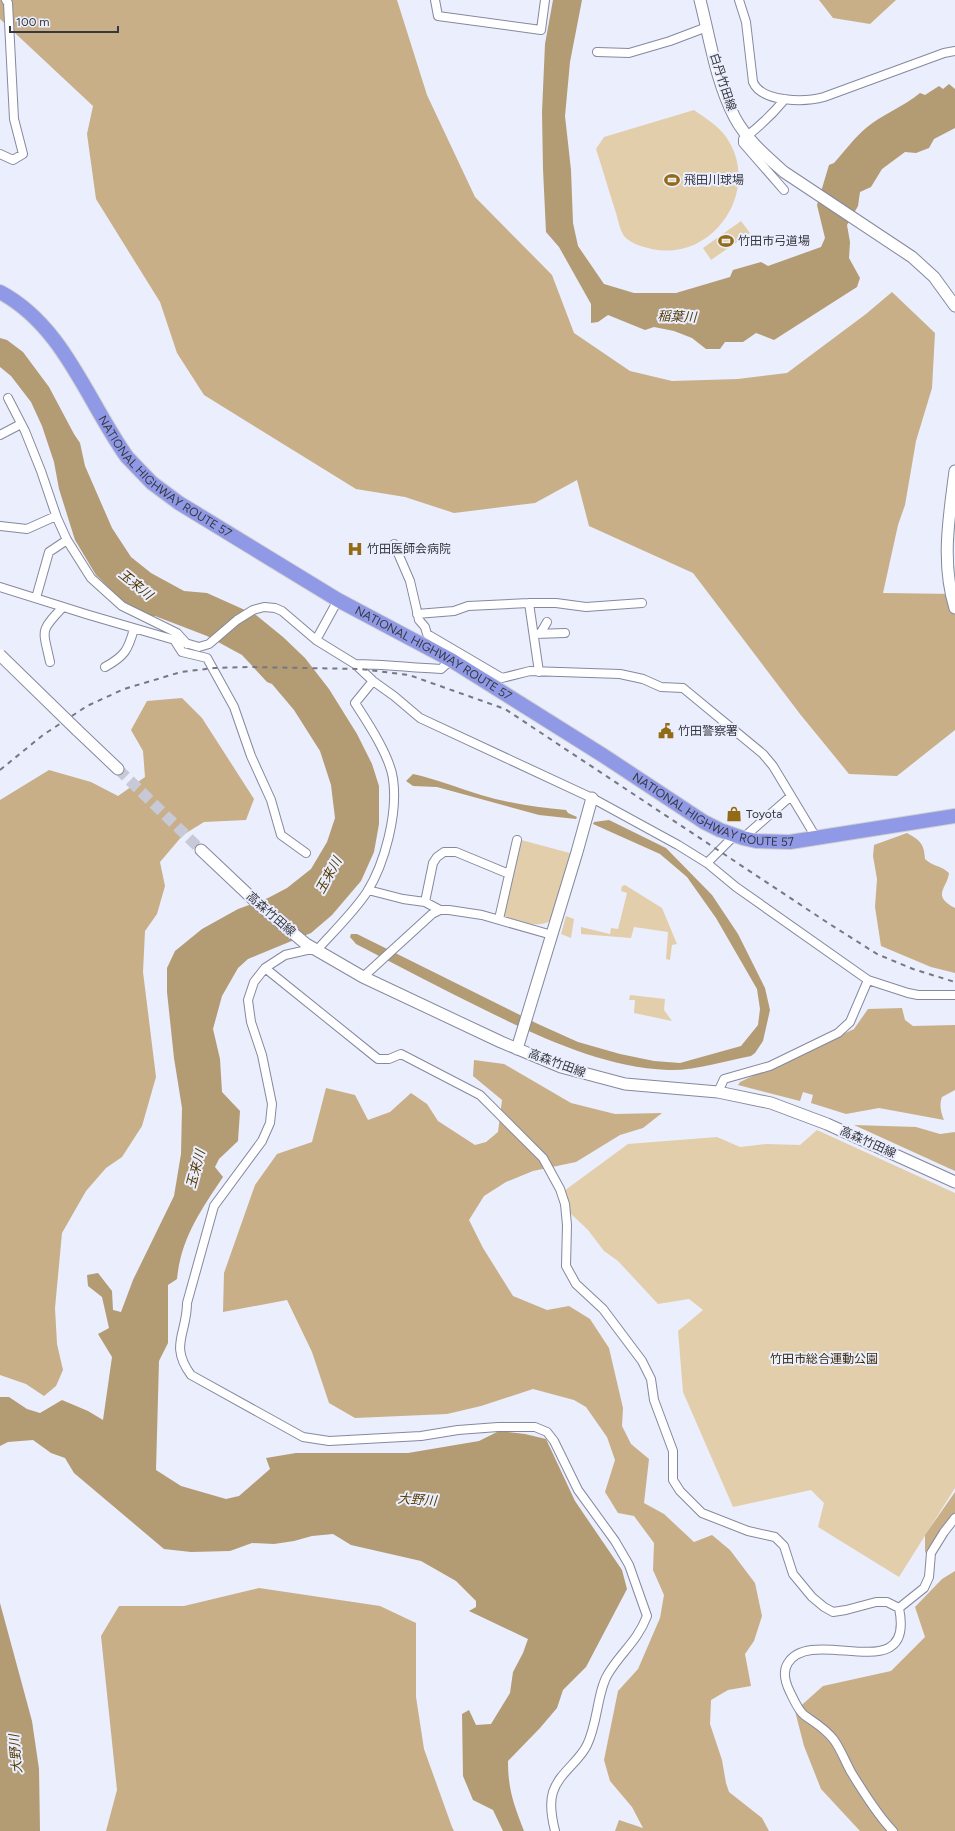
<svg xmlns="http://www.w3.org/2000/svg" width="955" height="1831" viewBox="0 0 955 1831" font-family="Figtree,'Noto Sans JP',sans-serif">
<rect width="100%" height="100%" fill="#ebeefc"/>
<!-- green -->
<path fill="#e3ceac" d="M694,110C704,117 715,124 723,133C766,186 713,266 648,248C640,246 630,243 624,236C620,230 618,220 616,213C609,192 603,170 596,149L604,137Z
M741,221L750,233L711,260L703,248Z
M521,840L570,853L551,920C539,930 519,920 505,917L504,914Z
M625,885L662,908L677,944L672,945L670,960L666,959L668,932L634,927L631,938L581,934V927L610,934L611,928L618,929L627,893L621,891L622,886Z
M566,916L574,919L571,938L561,934Z
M630,995L665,999L664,1010L672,1021L634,1013L635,1000H629Z
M817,1130L955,1193V1488L899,1577L818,1527L824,1503L811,1490L733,1507L683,1392L678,1331L703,1310L689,1299L658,1304L618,1261L604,1251L588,1230L570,1213L564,1191L628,1144L717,1137L740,1147L766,1144L800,1145Z"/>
<!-- forest -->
<path fill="#c8af87" d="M0,0H397L427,95L475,197L552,275L574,333L630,371L672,381L738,379L787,373L866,314L892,292L935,333L932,388L916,441L905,505L898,525L883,593L955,594V730L897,776L849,774L800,714L693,573L589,526L577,480L535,503L454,513L405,497L356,489L204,395L177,353L160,302L96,199L87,134L93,106L0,19Z
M819,0H896L870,24L833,18Z
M182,698L202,718L254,799L246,820L204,822L183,835L160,862L165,886L157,914L145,931L143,972L156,1077L142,1126L122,1157L106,1168L86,1191L62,1233L55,1308L57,1344L63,1370L56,1386L44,1396L26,1384L0,1375V800L49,770L91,782L118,796L145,777L143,751L131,730L147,701Z
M907,833C921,841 924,844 925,859C932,866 942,866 949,873C947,889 931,895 955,908V973L931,967L881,946L875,907L877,879L873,856L874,845Z
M902,1008L905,1020L913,1026L955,1025V1090L942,1097C939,1105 941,1113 944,1120L879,1108L846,1114L811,1103L813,1095L803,1092L800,1101L738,1085L740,1082L854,1029L868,1009Z
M474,1060L504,1064L571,1103L615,1114L662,1113L643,1128L620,1135L576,1162L533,1171L506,1182L484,1196L469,1220L483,1248L513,1296L547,1310L569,1306L590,1319L609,1348L623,1408L622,1426L631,1444L649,1459L644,1503L664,1514L694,1542L712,1535L730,1550L755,1583L762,1616L754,1641L745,1654L751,1686L728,1690L711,1700L710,1724L722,1760L726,1783L729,1792L762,1818L769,1831H615L619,1820L643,1828L632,1807L610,1781L604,1760L618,1691L638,1669L660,1618L664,1595L653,1570L654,1543L634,1516L618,1513L605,1492L615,1460L607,1437L586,1407L574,1400L533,1389L481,1406L447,1414L355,1418L329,1403L312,1352L287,1300L223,1312L224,1273L255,1185L277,1154L312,1142L326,1088L355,1095L368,1120L390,1112L411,1093L427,1104L438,1121L475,1145L486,1142L498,1132L502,1100L473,1076Z
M854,1125L916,1127L940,1134L955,1132V1171Z
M955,1492V1515L925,1553V1535Z
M955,1571V1831H860L821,1789L804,1746L795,1711L823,1686L891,1671L925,1637L915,1607L942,1579Z
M259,1588L380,1606L416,1623V1697L424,1749L452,1827L454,1831H106L117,1790L101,1636L119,1606H184Z"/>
<!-- water -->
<path fill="#b39b74" d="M553,0H582L570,62L565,116L571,170L573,223L578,246L604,284L634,293H676L730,277L733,270L761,262L768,266L821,247L825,238L817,205L829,165L834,163C844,152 854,138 866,128C883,114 903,107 920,93L925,95L939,86L943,89L949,84L955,89V128L934,139L929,148L916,153L905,152L882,169L871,187L860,192L858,206L847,225L850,242L849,258L860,278L857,287L774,340L756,333L743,342H725L720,349H706L692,338L674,331L654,327L645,330L608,315L598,322L591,323V304L559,247L546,232L543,169L542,112L545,44Z
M0,338L7,340L23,352L49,387L74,434L80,443L85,466L112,528L131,557L151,573L184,591L207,593L256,615L283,637L305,658L329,689L357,734L372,764L379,786V824L374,852L361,881L332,915L311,933L248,959L238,968L222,996L213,1029L220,1059L222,1092L240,1111L238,1141L219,1159L215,1167L223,1177C201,1210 181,1238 177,1279L168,1285V1343L159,1361L156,1470L181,1486L226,1499L239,1496L270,1469L266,1458L296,1453H408L479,1441L499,1431L525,1434L546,1439L575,1501L622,1570L627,1589L586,1667L563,1690L557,1708L540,1728L508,1761C508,1790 514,1805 524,1831H503L493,1810L473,1800L463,1776L462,1714L469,1710L476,1725L491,1724L510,1693L513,1672L523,1653L528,1639L469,1611L476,1607V1601L456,1581L421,1561L351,1545L333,1534L312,1536L294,1541L274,1544L252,1543L230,1551L191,1552L164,1549L74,1473L65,1458L51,1453L33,1440L8,1442L0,1446V1397H9L27,1409L40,1413L62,1400L88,1411L103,1420L112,1357L98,1334L109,1328L102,1297L88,1286L87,1275L98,1273L112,1291L113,1310L121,1312L133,1280L174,1196L181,1154L182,1108L174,1058L167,992V968L175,951L202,929L238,909L268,898L287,888L311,869L327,842L335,818L331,785L320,751L294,710L272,684L267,682L242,655L207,636L155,616L148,617L120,599L96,575L75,540L59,489L54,462L42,426L31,402L11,376L0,367Z
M413,774C436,779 458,788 481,795C508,803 537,808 566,810L568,813L577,817L576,819L539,815L437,787L413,786L406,781Z
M609,820L666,848L712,895L738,934L765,988L770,1010L763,1041L755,1053L751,1056C724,1061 695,1071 668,1070C603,1067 542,1038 485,1010C442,989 399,966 356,944L350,937L351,934H357L538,1024L578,1042L620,1054L654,1061L680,1063L741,1046L758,1025L760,1009L757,989L716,918L687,877L660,854L593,824L594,822Z
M0,1603L32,1721L39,1769L40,1831H0Z"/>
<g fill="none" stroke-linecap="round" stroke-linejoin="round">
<!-- secondary-tunnel -->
<path stroke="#c7c9d6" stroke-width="11" stroke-dasharray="11 5.5" stroke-linecap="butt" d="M118,769L201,850"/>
<defs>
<path id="street" d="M435,0L438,16L541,30L545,0
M739,0L746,22L753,82C762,103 806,102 824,97L944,53L955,51
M597,52L629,53L670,41L707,27
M0,154L13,160L23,154L14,119L8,3L6,0
M784,190L743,143V139C759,127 772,115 785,99
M8,398L25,431L41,471L57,518L67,540L91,578L122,606L177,633L187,644
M0,435L21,424
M0,526L27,529L56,516
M394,544L410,581L419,620L425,627L427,634L502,678L530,671L620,674L643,679L661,687L683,688L763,754L773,766L817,839
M0,587L89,615L199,647L209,644L237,620L253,610L264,607L275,608L282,611L316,640L355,664L373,681L394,696L420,718L592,798L678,845L707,863L736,887L868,980L908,993L918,995H955
M36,598L49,552L67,540
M529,603L539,672
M417,614L454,611L468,606L529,603H556L586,607L642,603
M535,634L565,633
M540,634L547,622
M316,640L338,600
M175,641L182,652L207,658L234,707L251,756L271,800L281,835L306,853
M50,662C43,629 39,632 63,607
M355,664C384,664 412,668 441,669L451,660
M105,667C125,656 128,650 134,629
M373,681L355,703C368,723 390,756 393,779C398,813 385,863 367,892C353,913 333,932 317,950H307L285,955L265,968L254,982L248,1000L251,1022L262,1055L272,1104L270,1123L262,1141L214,1206L187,1303C187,1334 169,1345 191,1375L303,1437L329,1441L421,1436L458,1430L498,1427H535L547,1432L554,1441L578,1490L615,1541L629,1565L647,1616C637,1642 621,1652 608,1674C597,1692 598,1723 587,1745C579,1762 559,1773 553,1792C549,1804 552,1819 555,1831
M743,838L791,796
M707,863L735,835
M368,890L403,899L425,902L440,910
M425,902L433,863L437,857L444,852H456L509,874
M499,919L517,840
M265,968L378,1059H389L401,1054L480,1095L543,1158L560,1189L565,1204L567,1225L566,1266L576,1284L603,1309L642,1361L651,1379L654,1400L673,1451V1480L680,1491L702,1513L748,1531L775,1537L784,1546L793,1574L812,1597L824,1607L833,1612L846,1610L876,1602H887L899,1608
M363,977L432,914L440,910H449L482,915L552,935
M718,1092L724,1079L770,1066L838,1033L850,1022L868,980
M899,1608L924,1588L929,1577L931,1553L944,1532L955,1518
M893,1831C878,1816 862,1790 851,1772C845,1761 841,1750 834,1740C825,1728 815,1723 804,1715C798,1710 793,1698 790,1692C785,1682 782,1672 788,1663C812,1624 916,1690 899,1608"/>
<path id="secondary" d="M700,0C710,39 716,82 735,118C747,140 766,156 784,172L912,257L934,277L955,306
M955,471C949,517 941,563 955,608
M77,730L118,769
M201,850L255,901L306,944L363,977L501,1042L561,1067L625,1084L718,1092L771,1103L827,1124L955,1182
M517,1049L577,852L592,798"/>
<g id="highway">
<path id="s1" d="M0,292C64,326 87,401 127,457L152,483L179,503L338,600L451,660L604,756L704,822L720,830L743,838L756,841L790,842L955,816"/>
</g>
</defs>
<!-- street casing -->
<use href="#street" stroke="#85899e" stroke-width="10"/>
<!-- secondary casing -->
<use href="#secondary" stroke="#85899e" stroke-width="13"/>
<!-- highway casing -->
<use href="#highway" stroke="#cfcfd1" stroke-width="16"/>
<!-- street -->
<use href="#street" stroke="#fff" stroke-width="8"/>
<!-- secondary -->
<use href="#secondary" stroke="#fff" stroke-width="11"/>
<!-- highway -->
<use href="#highway" stroke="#8f99e6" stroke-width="14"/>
<!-- rail -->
<path stroke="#757782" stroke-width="2" stroke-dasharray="5 5" stroke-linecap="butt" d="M0,770L43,735L87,706L124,689L181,672L214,668L249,667L361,669L409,675L505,709L828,923L877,954L913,969L955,982"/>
<defs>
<path id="secondary-bridge" d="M0,655L77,730"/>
</defs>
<!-- secondary-bridge casing -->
<use href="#secondary-bridge" stroke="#85899e" stroke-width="13" stroke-linecap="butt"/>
<!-- secondary-bridge -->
<use href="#secondary-bridge" stroke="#fff" stroke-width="11"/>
</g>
<!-- icons -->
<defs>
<symbol id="stadium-bare" viewBox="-9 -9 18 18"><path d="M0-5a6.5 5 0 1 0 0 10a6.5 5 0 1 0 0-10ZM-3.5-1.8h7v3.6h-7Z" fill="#946b15" stroke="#ebeefc" stroke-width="2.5" paint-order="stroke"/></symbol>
<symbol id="hospital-bare" viewBox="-9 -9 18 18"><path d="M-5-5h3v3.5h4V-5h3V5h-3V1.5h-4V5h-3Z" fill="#946b15" stroke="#ebeefc" stroke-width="2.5" paint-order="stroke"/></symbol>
<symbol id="civic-bare" viewBox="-9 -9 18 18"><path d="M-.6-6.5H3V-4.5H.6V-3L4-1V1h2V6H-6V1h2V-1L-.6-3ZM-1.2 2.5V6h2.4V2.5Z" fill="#946b15" stroke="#ebeefc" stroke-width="2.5" paint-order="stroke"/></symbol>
<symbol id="shop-bare" viewBox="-9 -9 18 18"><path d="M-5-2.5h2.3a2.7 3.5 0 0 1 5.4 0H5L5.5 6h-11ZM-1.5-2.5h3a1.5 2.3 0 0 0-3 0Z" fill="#946b15" stroke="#ebeefc" stroke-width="2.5" paint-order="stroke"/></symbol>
</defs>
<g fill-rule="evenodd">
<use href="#stadium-bare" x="661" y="169" width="22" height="22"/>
<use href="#stadium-bare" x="715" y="230" width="22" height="22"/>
<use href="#hospital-bare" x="344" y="538" width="22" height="22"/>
<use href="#civic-bare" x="655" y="720" width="22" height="22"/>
<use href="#shop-bare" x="723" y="803" width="22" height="22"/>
</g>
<g text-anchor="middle" stroke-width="4" stroke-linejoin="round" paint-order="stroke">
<!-- street labels -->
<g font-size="12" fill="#363740" stroke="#ebeefc">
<text transform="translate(723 82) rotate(72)" y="4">白丹竹田線</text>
<text dy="4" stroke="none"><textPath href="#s1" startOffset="252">NATIONAL HIGHWAY ROUTE 57</textPath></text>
<text dy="4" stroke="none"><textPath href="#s1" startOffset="576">NATIONAL HIGHWAY ROUTE 57</textPath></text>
<text dy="4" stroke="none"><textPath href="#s1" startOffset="900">NATIONAL HIGHWAY ROUTE 57</textPath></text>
<text transform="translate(271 914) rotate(41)" y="4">高森竹田線</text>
<text transform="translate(557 1063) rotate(20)" y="4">高森竹田線</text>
<text transform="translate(868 1142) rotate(24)" y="4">高森竹田線</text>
</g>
<!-- poi labels -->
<g font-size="12" fill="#363740" stroke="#ebeefc" text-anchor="start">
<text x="684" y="184">飛田川球場</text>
<text x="738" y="245">竹田市弓道場</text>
<text x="367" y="553">竹田医師会病院</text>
<text x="678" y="735">竹田警察署</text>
<text x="746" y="818">Toyota</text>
</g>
<!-- park labels -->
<g font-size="12" fill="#3d2b09" stroke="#ebeefc">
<text x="824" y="1363">竹田市総合運動公園</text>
</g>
<!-- water labels -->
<g font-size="13" font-style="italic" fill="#533a05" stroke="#ebeefc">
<text transform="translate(677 316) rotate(2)" y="5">稲葉川</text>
<text transform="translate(136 584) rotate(39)" y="5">玉来川</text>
<text transform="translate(328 875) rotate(-61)" y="5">玉来川</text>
<text transform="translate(195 1169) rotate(-75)" y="5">玉来川</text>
<text transform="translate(417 1499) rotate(4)" y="5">大野川</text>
<text transform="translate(15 1754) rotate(-95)" y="5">大野川</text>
</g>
</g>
<!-- scale -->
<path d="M10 26v6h108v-6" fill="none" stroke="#363740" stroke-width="2"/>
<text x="16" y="26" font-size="12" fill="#363740" stroke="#ebeefc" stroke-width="3" paint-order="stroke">100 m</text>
</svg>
